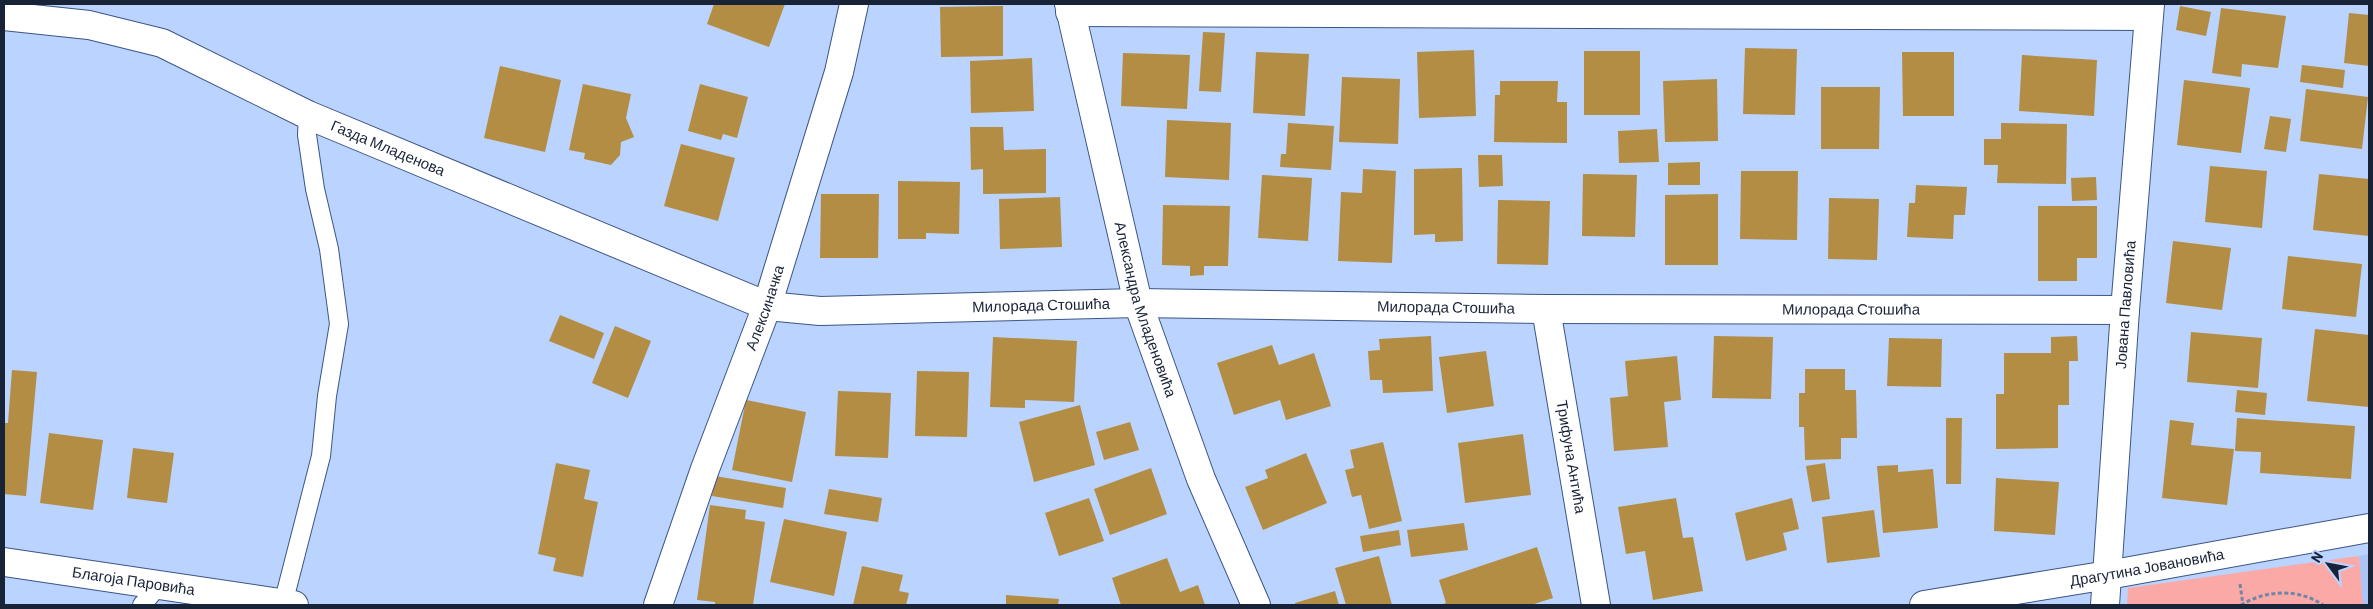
<svg xmlns="http://www.w3.org/2000/svg" width="2373" height="609" viewBox="0 0 2373 609" font-family="Barlow,sans-serif">
<rect width="100%" height="100%" fill="#bad3ff"/>
<!-- built -->
<path fill="#abc6f6" d="M2369,554V605H2363L2359,556Z"/>
<!-- green -->
<path fill="#fba9a6" d="M2359,556L2363,605H2127L2128,588Z"/>
<!-- building -->
<path fill="#b38d43" d="M714,4H785L769,47L707,24Z
M1003,6V56L941,57L940,7Z
M2180,6L2211,12L2206,36L2176,30Z
M2221,8L2286,16L2278,68L2242,64L2241,77L2212,73Z
M2349,13L2369,15V66L2344,63Z
M1203,32L1225,33L1221,92L1199,91Z
M1745,48L1797,49L1795,115L1743,114Z
M1474,50L1476,116L1419,118L1417,52Z
M1584,51H1640V115H1584Z
M1256,52L1309,54L1305,116L1253,113Z
M1902,52H1954V116H1903Z
M1123,53L1190,55L1187,109L1121,106Z
M2022,55L2097,60L2094,116L2019,111Z
M1032,58L1034,111L971,113L970,61Z
M2302,65L2345,70L2343,88L2300,82Z
M500,66L561,80L545,152L484,138Z
M1342,77L1400,79L1398,144L1339,142Z
M1717,79L1718,141L1665,142L1663,81Z
M2184,80L2250,88L2241,153L2177,145Z
M1500,81H1558L1557,102H1567V143L1494,142L1495,95H1500Z
M583,84L631,94L626,118L634,137L621,142L620,155L611,165L584,159L585,153L569,150Z
M700,84L748,97L737,138L723,134L721,140L688,131Z
M1821,87H1880L1879,149H1821Z
M2306,89L2368,97L2362,149L2300,141Z
M2270,116L2291,119L2286,152L2264,149Z
M1167,120L1231,123L1229,180L1165,177Z
M1288,123L1334,126L1331,170L1280,167L1281,154H1286Z
M2001,123L2067,124L2066,184L1997,183L1998,165H1984V139H2001Z
M970,127H1003L1004,150L1046,149V193L983,194V169L971,170Z
M1657,129L1659,162L1619,163L1618,131Z
M681,144L735,158L718,221L664,206Z
M1478,155H1502L1503,186L1479,187Z
M1700,162V185H1668V163Z
M2210,166L2267,171L2262,228L2205,222Z
M1462,168L1463,241L1435,242V234L1414,235V169Z
M1363,169L1396,171L1392,263L1338,261L1341,192L1362,193Z
M1741,171H1798L1797,240L1740,239Z
M1583,174L1637,175L1635,237L1582,236Z
M2319,174L2369,179V236L2313,230Z
M1262,175L1312,178L1308,241L1258,238Z
M2096,177L2097,200L2072,201L2071,178Z
M898,181L960,182L959,234L926,233V239H898Z
M1916,185L1967,187L1965,215H1954L1953,239L1907,237L1909,203H1915Z
M821,194H879L878,258H820Z
M1718,194V265H1665V195Z
M1060,197L1062,247L1000,249L999,199Z
M1829,198L1879,199L1877,260L1828,259Z
M1498,200L1550,201L1548,265L1497,264Z
M1163,205L1230,206L1228,266H1204V275L1190,276V266L1162,265Z
M2038,206H2097V258H2077V281H2038Z
M2173,241L2231,248L2222,310L2166,303Z
M2288,256L2362,264L2356,317L2282,309Z
M560,315L604,333L594,359L549,341Z
M615,326L651,341L628,398L592,383Z
M2315,329L2369,335V407L2307,401Z
M2191,332L2262,338L2258,388L2187,382Z
M1431,336L1433,391L1383,393L1382,380H1370L1368,351L1380,350L1379,339Z
M1714,336L1773,337L1771,399L1712,398Z
M2077,336L2078,361H2069V405H2058V448L1996,449V394H2004V353H2051V337Z
M993,337L1077,341L1074,402L1025,400V408L990,407Z
M1889,338L1942,339L1941,387L1887,386Z
M1272,345L1279,365L1314,353L1331,406L1286,420L1280,400L1234,415L1217,363Z
M1486,351L1494,406L1447,413L1439,357Z
M1677,356L1681,400L1664,402L1668,447L1614,451L1610,398L1628,396L1625,361Z
M1805,369H1845V390H1856L1857,438H1841V459L1805,460L1804,427H1799V393H1805Z
M12,370L37,372L26,496L4,494V423H8Z
M917,371L969,372L967,437L915,436Z
M2237,390L2267,393L2265,415L2235,412Z
M838,391L891,393L888,458L835,456Z
M746,400L806,412L792,482L732,470Z
M1080,405L1095,465L1034,482L1019,422Z
M1946,418H1962L1961,484H1946Z
M2237,418L2355,426L2351,479L2260,473L2261,452L2235,451Z
M2170,420L2194,423L2191,445L2234,449L2227,505L2162,498Z
M1130,422L1139,450L1104,460L1096,432Z
M49,433L103,440L93,510L40,503Z
M1523,434L1531,495L1465,503L1458,443Z
M1383,442L1402,521L1369,529L1361,495L1352,497L1345,470L1354,468L1350,450Z
M133,448L174,453L167,503L127,498Z
M1306,453L1327,503L1263,530L1245,487L1268,478L1265,470Z
M556,463L590,470L584,499L598,502L583,577L553,571L556,558L538,554Z
M1825,463L1830,499L1812,502L1806,466Z
M1898,465V472L1933,469L1938,528L1883,533L1877,466Z
M1151,468L1167,514L1110,535L1094,489Z
M715,476L786,488L783,508L712,496Z
M1996,478L2059,482L2055,535L1994,531Z
M829,489L882,498L878,522L824,514Z
M1089,498L1104,541L1059,556L1045,513Z
M1676,498L1683,538L1693,537L1703,591L1653,600L1645,551L1626,554L1618,507Z
M1792,498L1799,529L1783,533L1787,550L1746,561L1735,513Z
M710,505L746,510L745,519L765,522L753,605H715V602L697,600Z
M1874,510L1880,557L1827,563L1822,517Z
M784,519L847,532L834,596L770,582Z
M1464,523L1468,550L1411,557L1407,530Z
M1399,530L1401,545L1363,552L1360,536Z
M1537,547L1553,598L1531,605H1440L1446,603L1439,580Z
M1379,556L1392,605H1346L1335,568Z
M1167,558L1180,592L1198,585L1205,605H1121L1112,578Z
M862,566L903,575L899,591L909,593L906,605H853Z
M1335,591L1339,605H1295V603Z
M1006,595L1059,599L1058,605H1006Z"/>
<g fill="none" stroke-linecap="round" stroke-linejoin="round">
<defs>
<path id="service" d="M283,604L321,456L327,396L339,324L329,249L315,189L307,135L308,115
M142,605L159,585"/>
<g id="minor">
<path id="s1" d="M1069,4L1138,303L1201,479L1256,605"/>
<path d="M1070,12L2148,16"/>
<path id="s2" d="M4,16L89,25L162,43L308,115L767,306L820,311L1138,303L1546,309L2125,310"/>
<path id="s3" d="M1546,309L1596,605"/>
<path id="s4" d="M4,562L294,605"/>
<path id="s5" d="M658,605L705,469L767,306L839,72L854,4"/>
<path id="s6" d="M1924,605L2108,575L2369,528"/>
<path id="s7" d="M2105,605L2125,310L2150,4"/>
</g>
</defs>
<!-- service casing -->
<use href="#service" stroke="#3c5585" stroke-width="20"/>
<!-- minor casing -->
<use href="#minor" stroke="#3c5585" stroke-width="30"/>
<!-- path -->
<path stroke="#7285a7" stroke-width="3" stroke-dasharray="4 2.5" stroke-linecap="butt" d="M2240,584L2243,605
M2241,605C2266,590 2298,588 2323,605"/>
<!-- service -->
<use href="#service" stroke="#fff" stroke-width="18"/>
<!-- minor -->
<use href="#minor" stroke="#fff" stroke-width="28"/>
</g>
<g text-anchor="middle" stroke-width="4" stroke-linejoin="round" paint-order="stroke">
<!-- street labels -->
<g font-size="15" fill="#182338" stroke="#bad3ff">
<text dy="5" stroke="none"><textPath href="#s2" startOffset="410">Газда Младенова</textPath></text>
<text dy="5" stroke="none"><textPath href="#s7" startOffset="301">Јована Павловића</textPath></text>
<text dy="5" stroke="none"><textPath href="#s2" startOffset="1095">Милорада Стошића</textPath></text>
<text dy="5" stroke="none"><textPath href="#s5" startOffset="316">Алексиначка</textPath></text>
<text dy="5" stroke="none"><textPath href="#s2" startOffset="1500">Милорада Стошића</textPath></text>
<text dy="5" stroke="none"><textPath href="#s2" startOffset="1905">Милорада Стошића</textPath></text>
<text dy="5" stroke="none"><textPath href="#s1" startOffset="315">Александра Младеновића</textPath></text>
<text dy="5" stroke="none"><textPath href="#s3" startOffset="150">Трифуна Антића</textPath></text>
<text dy="5" stroke="none"><textPath href="#s6" startOffset="226">Драгутина Јовановића</textPath></text>
<text dy="5" stroke="none"><textPath href="#s4" startOffset="131">Благоја Паровића</textPath></text>
</g>
</g>
<!-- border -->
<rect width="2373" height="609" fill="none" stroke="#182338" stroke-width="10"/>
<!-- north arrow -->
<g transform="translate(2328 564) rotate(302)" stroke="#bad3ff" stroke-width="4" paint-order="stroke">
<path d="M0-4L9 19L0 12L-9 19Z" fill="#182338"/>
<text y="-8" font-size="14" font-weight="bold" text-anchor="middle" fill="#182338">N</text>
</g>
</svg>
